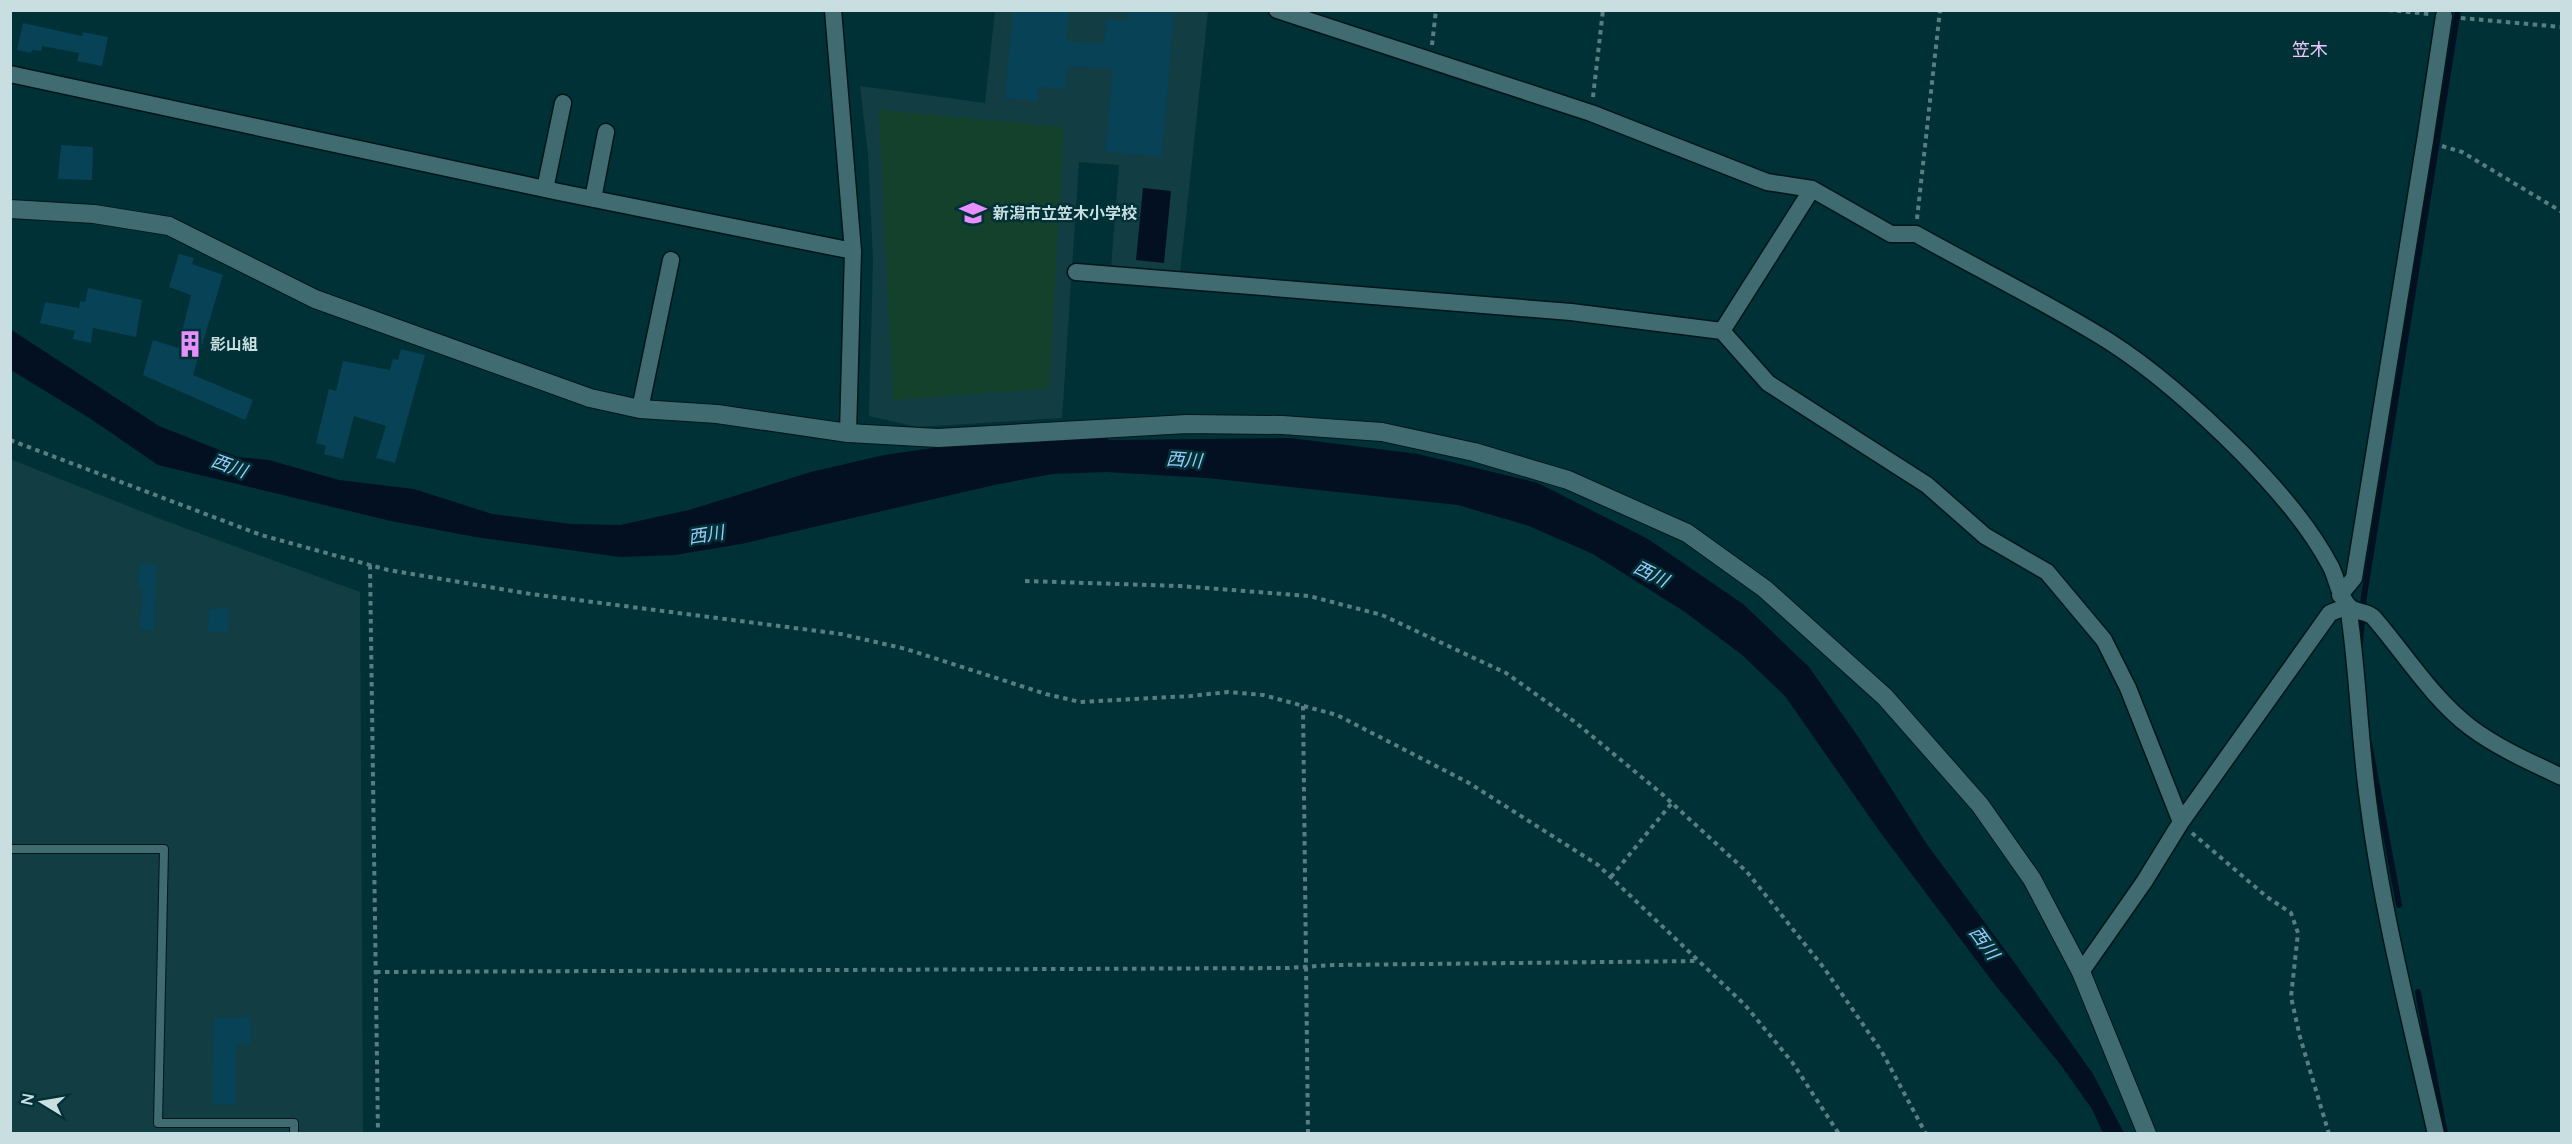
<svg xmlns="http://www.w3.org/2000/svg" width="2572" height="1144" viewBox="0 0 2572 1144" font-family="Manrope,'Noto Sans JP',sans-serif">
<rect width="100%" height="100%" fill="#003136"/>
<!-- built -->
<path fill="#123d43" d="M995,11H1208L1180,273L1111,268L1119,165L1079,162L1062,418L917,427L869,416L873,260L868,154L860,86L985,103Z
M10,459L163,520L360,592L363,1133H11Z"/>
<!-- green -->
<path fill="#14412c" d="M879,110L1064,127L1049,388L893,400Z"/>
<!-- water -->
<path fill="#021022" d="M1143,188L1171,191L1164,263L1136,260Z
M10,329L159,426L237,457L269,460L339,480L414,489L492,514L571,524L620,525L689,510L811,472L884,455L954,445L1101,433L1109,440L1290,438L1418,454L1538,483L1648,539L1743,604L1809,667L1859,738L1926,843L2014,962L2093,1074L2124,1133H2103L2092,1109L2060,1064L1992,981L1880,832L1785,696L1741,654L1685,612L1593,554L1529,526L1458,505L1207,478L1106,472L1052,474L994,485L741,544L675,555L620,557L475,537L391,521L158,465L91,419L11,370Z"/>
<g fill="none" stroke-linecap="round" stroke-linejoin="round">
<!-- stream -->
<path stroke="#021022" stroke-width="6" d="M2360,643L2364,596L2458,10
M2369,743L2399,905
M2418,992L2445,1134"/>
</g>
<!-- building -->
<path fill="#074257" d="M1013,10H1069L1067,41L1104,44L1106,19L1127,21V10L1174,13L1162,157L1105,152L1113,69L1068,66L1066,89L1039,87L1038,101L1005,98Z
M23,23L82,36L83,32L108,37L102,66L77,61L79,53L42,46L41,51L32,50L31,53L17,50Z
M61,145L93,147L92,180L58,179Z
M179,254L194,258L192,264L223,275L193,375L253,400L245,420L143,375L153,340L178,348L191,295L169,287Z
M88,288L142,300L136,337L93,328L91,343L73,339L75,331L40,323L45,302L79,308L80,301L85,302Z
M401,349L425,355L395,463L376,458L386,426L354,416L343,459L324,454L326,446L316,443L329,389L336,391L343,361L390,370L393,359L398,360Z
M139,563L157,564L154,631L139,629L143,589H138Z
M229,608L228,632H208L209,609Z
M251,1017V1044H236V1105H212L213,1018Z"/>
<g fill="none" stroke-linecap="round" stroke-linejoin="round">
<defs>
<path id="lane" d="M10,849H164L158,1123H294V1134"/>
<path id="street" d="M833,10L853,251L848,433
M1277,10L1591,113L1767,182L1812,189L1891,234H1916C1980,270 2048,303 2110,342C2157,372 2202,413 2242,453C2275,487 2309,525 2331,567C2337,579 2338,593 2347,604C2354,614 2367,610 2374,618C2405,654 2432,698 2470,727C2498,748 2530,762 2562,777
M10,74L559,192L853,251
M545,189L563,103
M593,199L606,132
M1076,272L1571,312L1722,331L1768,383L1927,485L1985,536L2047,572L2104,640L2128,688L2181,822
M1722,331L1812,189
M640,409L671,260
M2340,595L2354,578L2425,141L2444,16
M2348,606C2358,670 2359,735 2368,800C2382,912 2411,1023 2436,1134
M2081,972L2144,882L2181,822L2330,613L2348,606"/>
<path id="secondary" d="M10,209L94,214L169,226L315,299L590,398L640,409L717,414L848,433L938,438L1187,424L1282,425L1382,432L1474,452L1568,480L1687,533L1765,589L1885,697L1980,805L2032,879L2081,972L2147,1134"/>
</defs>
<!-- lane casing -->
<use href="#lane" stroke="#011619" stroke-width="10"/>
<!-- street casing -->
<use href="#street" stroke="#011619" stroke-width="19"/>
<!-- secondary casing -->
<use href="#secondary" stroke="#011619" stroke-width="20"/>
<!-- path -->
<path stroke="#597e82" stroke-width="4" stroke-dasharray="4.5 4.5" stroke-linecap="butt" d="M2388,10L2429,14
M2461,18L2562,27
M1432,45L1436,10
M1593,97L1603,10
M2442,146L2462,152L2562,212
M1917,219L1940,10
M10,440L261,535L388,570L531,594L841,634L906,649L1046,694L1080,702L1191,696L1228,692L1263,695L1337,715L1469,783L1598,865L1745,1005L1792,1062L1839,1134
M370,565L378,1134
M1025,581L1180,586L1309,596L1382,615L1506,673L1575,722L1662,794L1747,872L1824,968L1882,1052L1926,1134
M1303,706L1308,1134
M2192,833L2267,897L2291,913L2298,933L2291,997L2300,1037L2329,1134
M1611,877L1671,804
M376,972L1288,968L1333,965L1698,961"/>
<!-- lane -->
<use href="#lane" stroke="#406c71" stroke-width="8"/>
<!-- street -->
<use href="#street" stroke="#406c71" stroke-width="16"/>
<!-- secondary -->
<use href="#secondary" stroke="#406c71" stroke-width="18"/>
</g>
<!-- icons -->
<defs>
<symbol id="school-bare" viewBox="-9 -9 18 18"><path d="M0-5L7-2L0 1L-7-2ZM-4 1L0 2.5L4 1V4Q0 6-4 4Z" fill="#e98efe" stroke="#003136" stroke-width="2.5" paint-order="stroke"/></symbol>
<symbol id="building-bare" viewBox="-9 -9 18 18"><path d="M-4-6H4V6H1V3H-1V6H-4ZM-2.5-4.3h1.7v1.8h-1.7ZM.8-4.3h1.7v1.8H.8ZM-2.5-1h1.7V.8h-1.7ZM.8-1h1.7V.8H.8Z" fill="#e98efe" stroke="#003136" stroke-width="2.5" paint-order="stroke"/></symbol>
</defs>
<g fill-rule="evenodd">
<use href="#school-bare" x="954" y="194" width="38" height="38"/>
<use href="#building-bare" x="171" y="325" width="38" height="38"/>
</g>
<g text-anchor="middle" stroke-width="5" stroke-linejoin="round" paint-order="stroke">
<!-- poi labels -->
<g font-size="16" font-weight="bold" fill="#c8dee1" stroke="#003136" text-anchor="start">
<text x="993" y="219">新潟市立笠木小学校</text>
<text x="210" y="350">影山組</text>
</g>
<!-- neighbourhood labels -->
<g font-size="18" fill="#f0c7f9" stroke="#003136">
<text x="2310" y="56">笠木</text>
</g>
<!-- water labels -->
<g font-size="18" font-style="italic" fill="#9dc9fb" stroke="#003136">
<text transform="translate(1184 460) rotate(4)" y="6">西川</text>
<text transform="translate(229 466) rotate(20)" y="6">西川</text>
<text transform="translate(706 535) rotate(-9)" y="6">西川</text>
<text transform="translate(1651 574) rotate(27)" y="6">西川</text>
<text transform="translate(1984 943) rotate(54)" y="6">西川</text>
</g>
</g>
<!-- border -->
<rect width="2572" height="1144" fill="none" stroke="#c8dee1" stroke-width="24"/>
<!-- north arrow -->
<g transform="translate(42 1102) rotate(281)" stroke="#003136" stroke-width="4.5" paint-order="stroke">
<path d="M0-4.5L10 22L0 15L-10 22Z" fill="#c8dee1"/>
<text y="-9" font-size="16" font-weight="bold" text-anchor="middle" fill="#c8dee1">N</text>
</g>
</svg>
